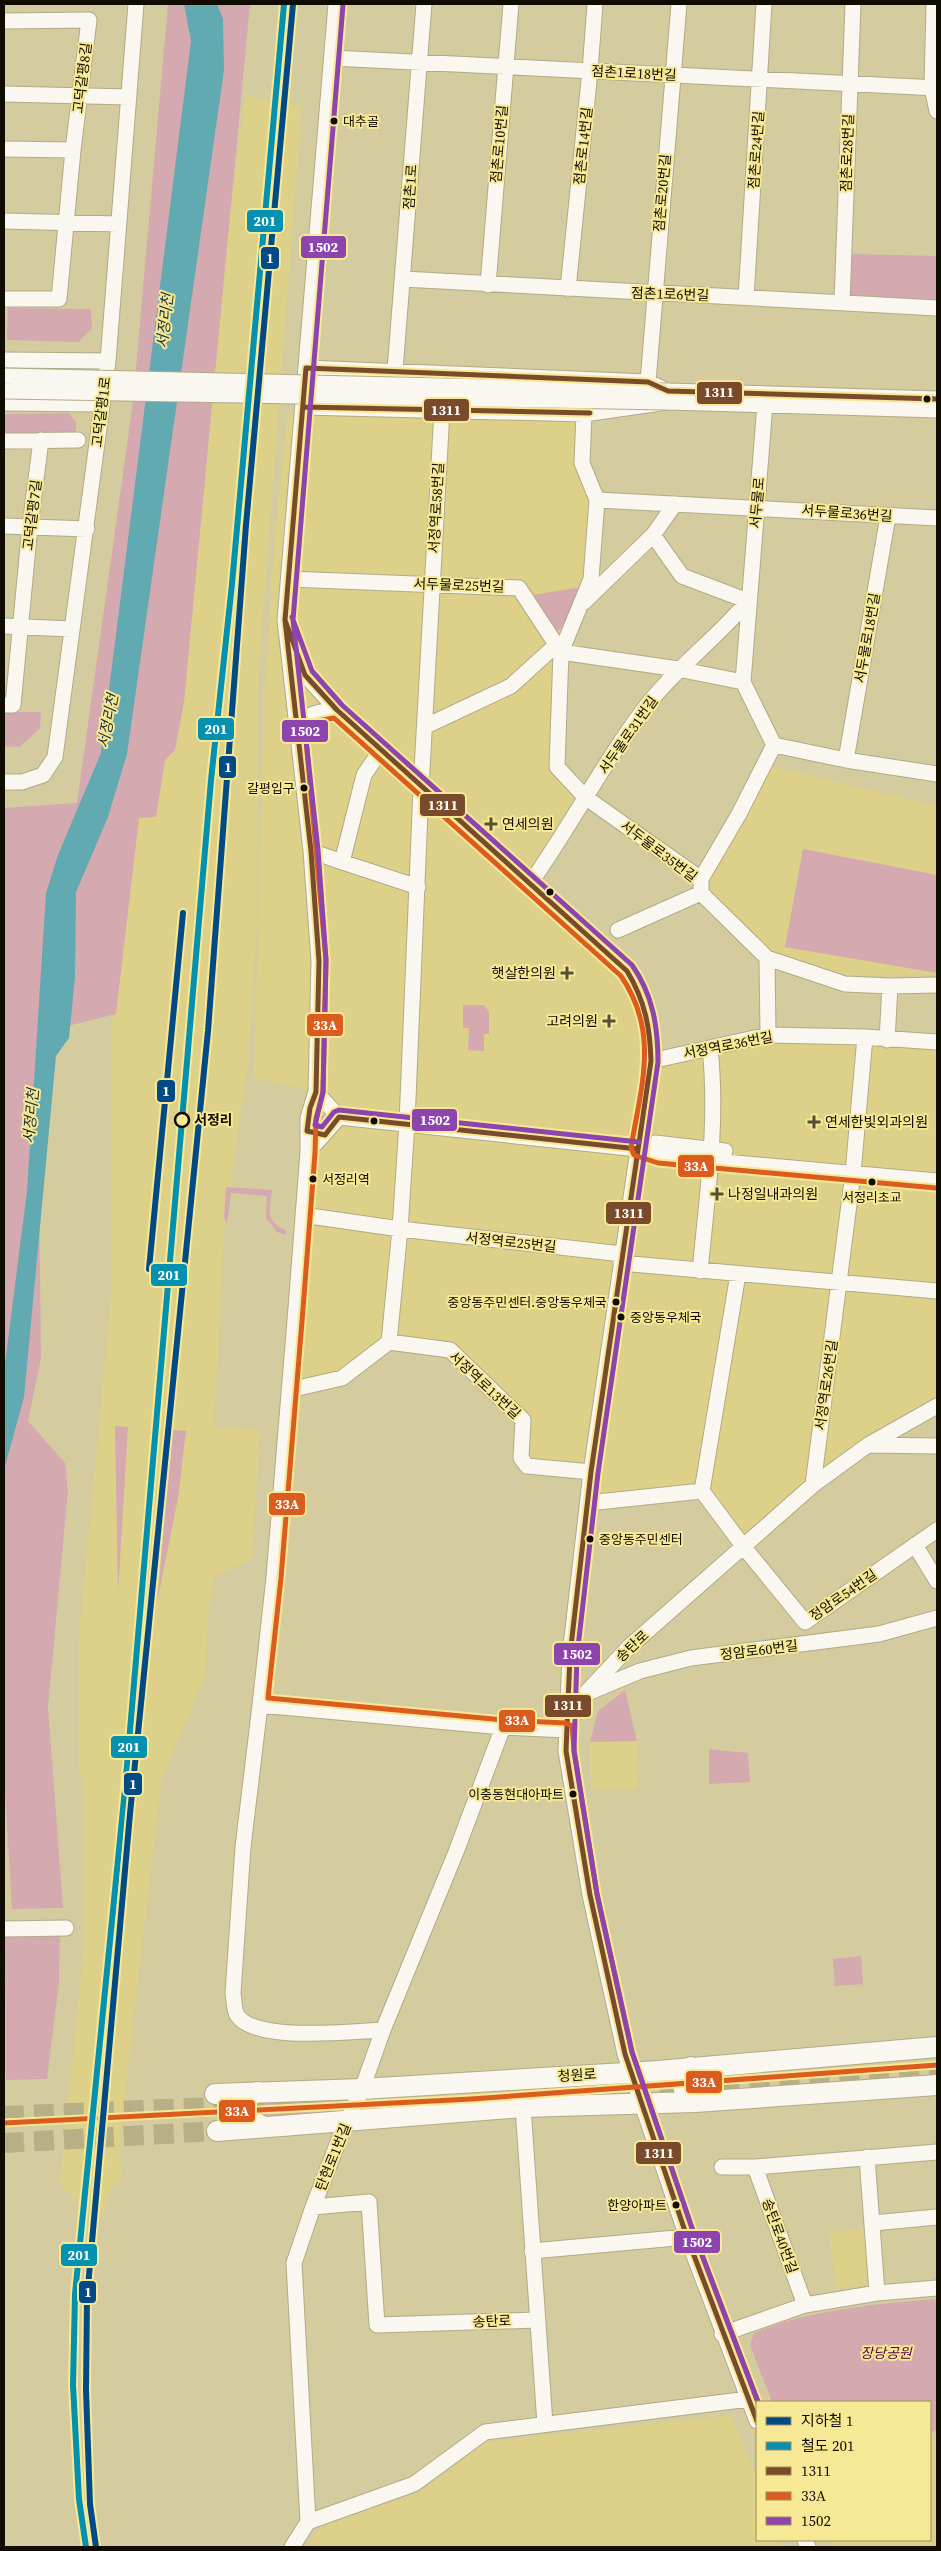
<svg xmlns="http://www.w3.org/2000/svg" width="941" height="2551" viewBox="0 0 941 2551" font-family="'Source Serif 4','Noto Sans KR',serif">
<rect width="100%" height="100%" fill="#d4cc9e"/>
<!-- built -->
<path fill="#ddd089" d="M245,95L302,106L257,691V924L248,1062L224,1233L214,1426L260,1430L252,1559L214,1576L208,1612L206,1673L161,1781L119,2147L122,2181L113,2185L99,2222L60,2183L83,1957V1780L79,1772V1638L112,1286V1025L121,913L143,782L185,586Z
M287,414H584L597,500L591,579L561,652L557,767L585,797L529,885L627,971L652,1060L768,1035L937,1042V1406L868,1445L743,1546L702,1491L588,1503L591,1472L527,1466L523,1420L450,1350L389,1342L342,1378L289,1390L315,1092L254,1078L264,703L275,534Z
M772,766L937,806V975H845L775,954L712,897L711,879Z
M637,1741L638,1789L591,1790L590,1742Z
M866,2228L871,2276L864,2285L836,2289L829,2233Z
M731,2415L757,2479V2540H782L785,2547H309L319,2527L419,2493L486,2442Z
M937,2439V2547H832L828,2540H930V2441Z"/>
<!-- green -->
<path fill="#d4a9af" d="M168,4H250L184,702L175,750L165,760L156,817L139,818L116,1014L47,1031L39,1187L41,1358L28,1421L65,1463L68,1490L48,1707L63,1908L12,1909L4,1773V808L77,803L133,402Z
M847,251L853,254L937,256V304L846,298Z
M8,308L91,309L92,329L78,342L7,340Z
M69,413L76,422V437L5,438V414Z
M582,587L562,628L551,634L527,596Z
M4,712H41L40,728L20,747L4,746Z
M803,849L937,875V973L785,947Z
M463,1005H484L489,1012V1034H484V1051L468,1050L469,1028H463Z
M320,1114L325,1116L327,1121L319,1130L314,1128L316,1115Z
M226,1187L272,1190C270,1209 264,1222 286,1230V1235L277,1232L266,1218L267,1196L231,1193L227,1224L224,1218Z
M115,1426L128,1427L118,1593Z
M173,1430L186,1431L178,1498L157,1603Z
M625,1690L637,1741L590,1742L598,1711Z
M709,1749L748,1753L750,1782L709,1784Z
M14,1928L60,1929L59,1983L47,2079L6,2080L5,1937Z
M861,1956L863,1984L835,1986L833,1959Z
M340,2097C325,2117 280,2115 257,2116L251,2109L255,2102Z
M937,2299V2430L930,2433V2402H772L750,2345L754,2333C811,2309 876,2304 937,2299Z"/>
<!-- water -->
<path fill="#61aab1" d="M184,4H217L223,19L224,70L127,754L108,817L76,892L75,977L69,1038L56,1056L24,1397L4,1470V1372L27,1191L46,893L58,855L101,753L191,41Z"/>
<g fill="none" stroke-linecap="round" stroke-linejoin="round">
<!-- major-tunnel -->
<path stroke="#b7af86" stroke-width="20" stroke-dasharray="20 10" stroke-linecap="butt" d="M600,2096L937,2071
M4,2116L214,2107L359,2098
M4,2143L217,2131"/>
<defs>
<path id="minor" d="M336,4L285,620L311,851L319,961L316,1092L308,1118V1152L296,1308L274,1577L260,1705L503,1727L566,1730
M934,4L932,88L937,111
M4,21L89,20L73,150L59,299H4
M332,58L937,88
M4,94L129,97
M4,149L73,150
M4,221L118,224
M403,279L937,308
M488,285L511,4
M568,289L590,71L595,4
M746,297L764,4
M842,302L853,4
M4,360L108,361
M306,368L648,382L668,391L937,399
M395,370L424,4
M648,382L679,4
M4,403L102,404
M303,407L584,414L668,402L937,410
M584,414L582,463L597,500L937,518
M4,441L78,440
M597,500L591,579L561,652L557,767L585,797L701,879V893L767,958L845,984L890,986L937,985
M4,526L87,529
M289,579L519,588L561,652L678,669L743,682
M584,602L653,535L675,504
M4,626L71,629
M294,645L305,675L337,710L627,971C650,1006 650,1020 651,1061L591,1472L570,1655L566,1751L590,1895L625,2054L687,2237L757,2421
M4,705H13L30,526L41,440
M426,726L511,686L555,646
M297,727C307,713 320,711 337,710
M774,745L846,760L937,774
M381,750L364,775L342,862L418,887
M846,760L888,516
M4,782H22L43,775L55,757L108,361L136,4
M311,851L342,862
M701,879L739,814L774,745L743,682L765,404
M529,885C569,829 600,768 641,713C672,671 714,641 748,601L682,576L653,535
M618,930L701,893
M767,958L768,1035
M887,1040L890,986
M651,1061L768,1035L865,1037L937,1042
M316,1092L339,1117
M339,1117L638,1149L659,1156L937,1181
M638,1149L655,1143L725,1151
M308,1152L339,1117
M303,1215L400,1229L622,1254
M621,1263L937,1291
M700,1271C707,1197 718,1122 710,1048
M389,1342L400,1229L407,1123L421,788L442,410
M289,1390L342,1378L389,1342L450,1350L523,1420L521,1458L527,1466L591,1472
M869,1445L937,1446
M813,1485L853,1173L865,1037
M702,1491L743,1546L805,1622L937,1530
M588,1503L702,1491L738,1274
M915,1545L937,1581
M590,1692L640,1671L691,1658L879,1634L937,1618
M260,1705L243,1847L233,1993C234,1999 234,2010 237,2015C255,2043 352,2031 383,2030
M569,1724L584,1695L629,1647L813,1485L868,1445L937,1406
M4,1929L66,1928
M523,2107L545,2424
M867,2157L877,2293
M722,2167H755L937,2152
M755,2167L805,2305
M313,2207L369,2202L377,2325L537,2320
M873,2223L937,2217
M532,2251L687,2237
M722,2334L805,2305L877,2293L937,2288
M308,2522L414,2484L485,2432L749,2399
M805,2540L808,2547
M292,2547L308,2522L294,2263L313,2207L342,2132L362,2089L383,2030L456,1852L503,1727"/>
<path id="major" d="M691,2067L683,2075C682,2088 684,2095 695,2102
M257,2092L243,2100L240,2110L250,2120L262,2126
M215,2094L362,2089L658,2071L937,2047
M217,2131L523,2107L695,2102L937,2085"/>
</defs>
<!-- minor casing -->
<use href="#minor" stroke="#b1ab86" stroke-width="17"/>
<!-- major casing -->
<use href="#major" stroke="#b1ab86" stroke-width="22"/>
<!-- minor -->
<use href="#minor" stroke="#f9f7f0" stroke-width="15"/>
<!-- major -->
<use href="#major" stroke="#f9f7f0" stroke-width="20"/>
<defs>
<path id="minor-bridge" d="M4,376L668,391
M4,391L668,402"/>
</defs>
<!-- minor-bridge casing -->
<use href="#minor-bridge" stroke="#b1ab86" stroke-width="17" stroke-linecap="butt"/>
<!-- minor-bridge -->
<use href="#minor-bridge" stroke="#f9f7f0" stroke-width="15"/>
<defs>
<path id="bus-1" d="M303,407L590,413
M285,620L305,675L337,710L627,971C645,1001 650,1027 651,1061L591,1472L570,1655L566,1751L590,1895L625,2054L687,2237L757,2421
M638,1149L339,1117L325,1135L307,1131L310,1108L316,1092L319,961L311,851L285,620L306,368L648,382L668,391L937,399"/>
<path id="bus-2" d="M4,2123L471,2099L937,2065
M758,2402L694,2234L632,2052L597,1894L574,1750L572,1726L566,1723L504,1720L268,1698L281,1578L303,1309L315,1153L316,1119L323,1092L326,960L305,729L317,721L334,718L621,976C660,1033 641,1086 631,1148L634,1155L658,1163L936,1188"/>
<path id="bus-3" d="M343,5L293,620L318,850L326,960L323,1092L315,1125L322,1127L334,1112L339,1110L639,1142
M292,617L312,671L342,705L632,965C653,995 658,1027 658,1062L598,1473L577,1656L574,1751L597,1894L632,2052L694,2234L758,2402"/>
</defs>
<!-- bus-1 casing -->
<use href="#bus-1" stroke="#f7e895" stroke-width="9"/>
<!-- bus-2 casing -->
<use href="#bus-2" stroke="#f7e895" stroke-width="9"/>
<!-- bus-3 casing -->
<use href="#bus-3" stroke="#f7e895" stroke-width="9"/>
<!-- bus-1 -->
<use href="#bus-1" stroke="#7a4b2a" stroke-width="5"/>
<!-- bus-2 -->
<use href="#bus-2" stroke="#dc5c1f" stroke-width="5"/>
<!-- bus-3 -->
<use href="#bus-3" stroke="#8e44ad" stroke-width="5"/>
<defs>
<path id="rail-1" d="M86,2547L79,2499L73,2385L75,2294L125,1789L211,780L232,584L284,4"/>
</defs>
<!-- rail-1 casing -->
<use href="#rail-1" stroke="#f7e895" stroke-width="10"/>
<!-- rail-1 -->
<use href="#rail-1" stroke="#0391af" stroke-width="6"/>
<defs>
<path id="metro-1" d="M149,1269L183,913
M96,2547L90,2504L86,2390L87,2298L130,1814L208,1031L246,525L293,4"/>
</defs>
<!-- metro-1 casing -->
<use href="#metro-1" stroke="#f7e895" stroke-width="10"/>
<!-- metro-1 -->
<use href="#metro-1" stroke="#004a85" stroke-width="6"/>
</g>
<!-- markers -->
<g fill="#110c00" stroke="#f7e895" stroke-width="2">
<circle cx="334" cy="121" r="4.5"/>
<circle cx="927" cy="399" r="4.5"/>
<circle cx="304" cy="788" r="4.5"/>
<circle cx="550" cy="892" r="4.5"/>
<circle cx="374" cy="1121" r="4.5"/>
<circle cx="313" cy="1179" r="4.5"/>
<circle cx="872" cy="1182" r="4.5"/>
<circle cx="616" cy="1302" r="4.5"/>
<circle cx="621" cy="1317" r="4.5"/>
<circle cx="590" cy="1539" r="4.5"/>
<circle cx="573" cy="1794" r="4.5"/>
<circle cx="676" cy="2205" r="4.5"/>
</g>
<g fill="#554f37" stroke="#f7e895" stroke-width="2">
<path d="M488.5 816.5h5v5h5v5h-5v5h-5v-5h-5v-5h5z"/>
<path d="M564.5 965.5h5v5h5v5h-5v5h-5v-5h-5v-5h5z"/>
<path d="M606.5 1013.5h5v5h5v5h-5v5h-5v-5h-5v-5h5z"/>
<path d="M811.5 1114.5h5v5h5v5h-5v5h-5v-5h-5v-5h5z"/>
<path d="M714.5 1186.5h5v5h5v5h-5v5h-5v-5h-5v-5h5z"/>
</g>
<circle fill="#f7e895" stroke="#110c00" stroke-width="2.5" cx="182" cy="1120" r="7"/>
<g text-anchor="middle" stroke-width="4" stroke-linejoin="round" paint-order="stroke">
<!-- bus labels -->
<g font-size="13" fill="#110c00" stroke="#f7e895" text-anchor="start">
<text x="343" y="126">대추골</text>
<text x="295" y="793" text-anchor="end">갈평입구</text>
<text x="322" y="1184">서정리역</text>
<text x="872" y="1202" text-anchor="middle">서정리초교</text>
<text x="607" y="1307" text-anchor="end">중앙동주민센터.중앙동우체국</text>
<text x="630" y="1322">중앙동우체국</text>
<text x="599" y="1544">중앙동주민센터</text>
<text x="564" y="1799" text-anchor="end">이충동현대아파트</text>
<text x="667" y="2210" text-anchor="end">한양아파트</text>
</g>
<!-- street labels -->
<g font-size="14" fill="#110c00" stroke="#f7e895">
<text transform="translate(634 73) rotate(3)" y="5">점촌1로18번길</text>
<text transform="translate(82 78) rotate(-83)" y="5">고덕갈평8길</text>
<text transform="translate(499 144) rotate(-85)" y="5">점촌로10번길</text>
<text transform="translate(583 146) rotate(-84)" y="5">점촌로14번길</text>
<text transform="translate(756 150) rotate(-86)" y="5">점촌로24번길</text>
<text transform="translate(847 153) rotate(-88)" y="5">점촌로28번길</text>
<text transform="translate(410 187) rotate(-86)" y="5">점촌1로</text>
<text transform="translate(662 193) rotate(-85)" y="5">점촌로20번길</text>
<text transform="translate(670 294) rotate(2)" y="5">점촌1로6번길</text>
<text transform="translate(101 412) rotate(-83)" y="5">고덕갈평1로</text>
<text transform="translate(757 503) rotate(-85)" y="5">서두물로</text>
<text transform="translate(436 508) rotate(-87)" y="5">서정역로58번길</text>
<text transform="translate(847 513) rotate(4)" y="5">서두물로36번길</text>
<text transform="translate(32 515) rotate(-83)" y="5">고덕갈평7길</text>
<text transform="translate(459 585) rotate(2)" y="5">서두물로25번길</text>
<text transform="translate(867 638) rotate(-80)" y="5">서두물로18번길</text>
<text transform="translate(628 735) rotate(-55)" y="5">서두물로31번길</text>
<text transform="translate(659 851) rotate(37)" y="5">서두물로35번길</text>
<text transform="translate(728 1045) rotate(-11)" y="5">서정역로36번길</text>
<text transform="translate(511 1242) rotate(6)" y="5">서정역로25번길</text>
<text transform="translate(485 1385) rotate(43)" y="5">서정역로13번길</text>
<text transform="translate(826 1385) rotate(-82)" y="5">서정역로26번길</text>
<text transform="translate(843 1595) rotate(-35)" y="5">정암로54번길</text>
<text transform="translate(632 1646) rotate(-43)" y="5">송탄로</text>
<text transform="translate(759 1650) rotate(-7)" y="5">정암로60번길</text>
<text transform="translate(577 2075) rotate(-4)" y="5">청원로</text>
<text transform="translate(333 2157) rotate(-68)" y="5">탄현로1번길</text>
<text transform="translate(780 2236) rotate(70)" y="5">송탄로40번길</text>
<text transform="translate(492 2321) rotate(-2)" y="5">송탄로</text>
</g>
<!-- poi labels -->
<g font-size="14" fill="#110c00" stroke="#f7e895" text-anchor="start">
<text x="502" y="829">연세의원</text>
<text x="556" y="978" text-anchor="end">햇살한의원</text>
<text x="598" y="1026" text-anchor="end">고려의원</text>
<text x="825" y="1127">연세한빛외과의원</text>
<text x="728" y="1199">나정일내과의원</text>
</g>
<!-- stop labels -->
<g font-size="14" font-weight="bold" fill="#110c00" stroke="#f7e895" text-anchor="start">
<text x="194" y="1125">서정리</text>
</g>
<!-- park labels -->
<g font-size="14" font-style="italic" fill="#500040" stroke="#f7e895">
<text x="886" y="2358">장당공원</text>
</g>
<!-- water labels -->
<g font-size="15" font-style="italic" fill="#162d34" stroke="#f7e895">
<text transform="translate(165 321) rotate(-84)" y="5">서정리천</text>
<text transform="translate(108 721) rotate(-79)" y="5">서정리천</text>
<text transform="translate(31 1116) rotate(-85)" y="5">서정리천</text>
</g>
</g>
<g stroke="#f7e895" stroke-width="2">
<rect x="246" y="209" width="38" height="24" rx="5" fill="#0391af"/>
<rect x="300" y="235" width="47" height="24" rx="5" fill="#8e44ad"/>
<rect x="260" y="246" width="20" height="24" rx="5" fill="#004a85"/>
<rect x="696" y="381" width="47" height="24" rx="5" fill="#7a4b2a"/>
<rect x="423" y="398" width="47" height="24" rx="5" fill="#7a4b2a"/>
<rect x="197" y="717" width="38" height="24" rx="5" fill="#0391af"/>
<rect x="281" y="719" width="48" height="24" rx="5" fill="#8e44ad"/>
<rect x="218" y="755" width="19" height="24" rx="5" fill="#004a85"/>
<rect x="419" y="793" width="47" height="24" rx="5" fill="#7a4b2a"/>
<rect x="306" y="1013" width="38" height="24" rx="5" fill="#dc5c1f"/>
<rect x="156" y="1079" width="20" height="24" rx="5" fill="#004a85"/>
<rect x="411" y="1108" width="47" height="24" rx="5" fill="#8e44ad"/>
<rect x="677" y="1154" width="38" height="24" rx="5" fill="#dc5c1f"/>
<rect x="605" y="1201" width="47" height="24" rx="5" fill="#7a4b2a"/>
<rect x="150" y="1263" width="38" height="24" rx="5" fill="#0391af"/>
<rect x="268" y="1492" width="38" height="24" rx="5" fill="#dc5c1f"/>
<rect x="553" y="1642" width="48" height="24" rx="5" fill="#8e44ad"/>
<rect x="544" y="1694" width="48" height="24" rx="5" fill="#7a4b2a"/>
<rect x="498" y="1709" width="38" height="24" rx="5" fill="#dc5c1f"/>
<rect x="110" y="1735" width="38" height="24" rx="5" fill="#0391af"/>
<rect x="123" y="1772" width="20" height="24" rx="5" fill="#004a85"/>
<rect x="685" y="2070" width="38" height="24" rx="5" fill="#dc5c1f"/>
<rect x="218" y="2099" width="38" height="24" rx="5" fill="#dc5c1f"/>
<rect x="635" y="2141" width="47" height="24" rx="5" fill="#7a4b2a"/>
<rect x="673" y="2230" width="48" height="24" rx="5" fill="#8e44ad"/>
<rect x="60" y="2243" width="38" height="24" rx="5" fill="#0391af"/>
<rect x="78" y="2280" width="19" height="24" rx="5" fill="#004a85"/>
</g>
<g font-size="14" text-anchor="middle" font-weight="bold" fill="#fff">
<text x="265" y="226">201</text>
<text x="323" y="252">1502</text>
<text x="270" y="263">1</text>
<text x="719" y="397">1311</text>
<text x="446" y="415">1311</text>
<text x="216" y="734">201</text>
<text x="305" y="736">1502</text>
<text x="228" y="772">1</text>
<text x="443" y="810">1311</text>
<text x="325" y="1030">33A</text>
<text x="166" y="1096">1</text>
<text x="435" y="1125">1502</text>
<text x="696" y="1171">33A</text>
<text x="629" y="1218">1311</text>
<text x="169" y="1280">201</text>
<text x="287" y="1509">33A</text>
<text x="577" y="1659">1502</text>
<text x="568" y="1710">1311</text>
<text x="517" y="1725">33A</text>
<text x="129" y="1752">201</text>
<text x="133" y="1789">1</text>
<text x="704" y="2087">33A</text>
<text x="237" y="2116">33A</text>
<text x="659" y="2158">1311</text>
<text x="697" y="2247">1502</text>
<text x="79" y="2260">201</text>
<text x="88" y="2297">1</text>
</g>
<!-- border -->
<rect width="941" height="2551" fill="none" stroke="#110c00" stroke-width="10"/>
<!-- legend -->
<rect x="756" y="2401" width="175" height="140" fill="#f7e895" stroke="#9b9059"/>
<rect x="766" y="2417" width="25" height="8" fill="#004a85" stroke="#9b9059"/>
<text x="801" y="2426" font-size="15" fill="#110c00">지하철 1</text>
<rect x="766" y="2442" width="25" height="8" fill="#0391af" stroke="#9b9059"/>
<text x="801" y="2451" font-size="15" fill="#110c00">철도 201</text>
<rect x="766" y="2467" width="25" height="8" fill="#7a4b2a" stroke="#9b9059"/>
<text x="801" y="2476" font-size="15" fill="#110c00">1311</text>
<rect x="766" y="2492" width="25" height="8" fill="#dc5c1f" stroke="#9b9059"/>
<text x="801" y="2501" font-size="15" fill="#110c00">33A</text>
<rect x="766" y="2517" width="25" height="8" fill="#8e44ad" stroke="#9b9059"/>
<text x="801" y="2526" font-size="15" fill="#110c00">1502</text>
</svg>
